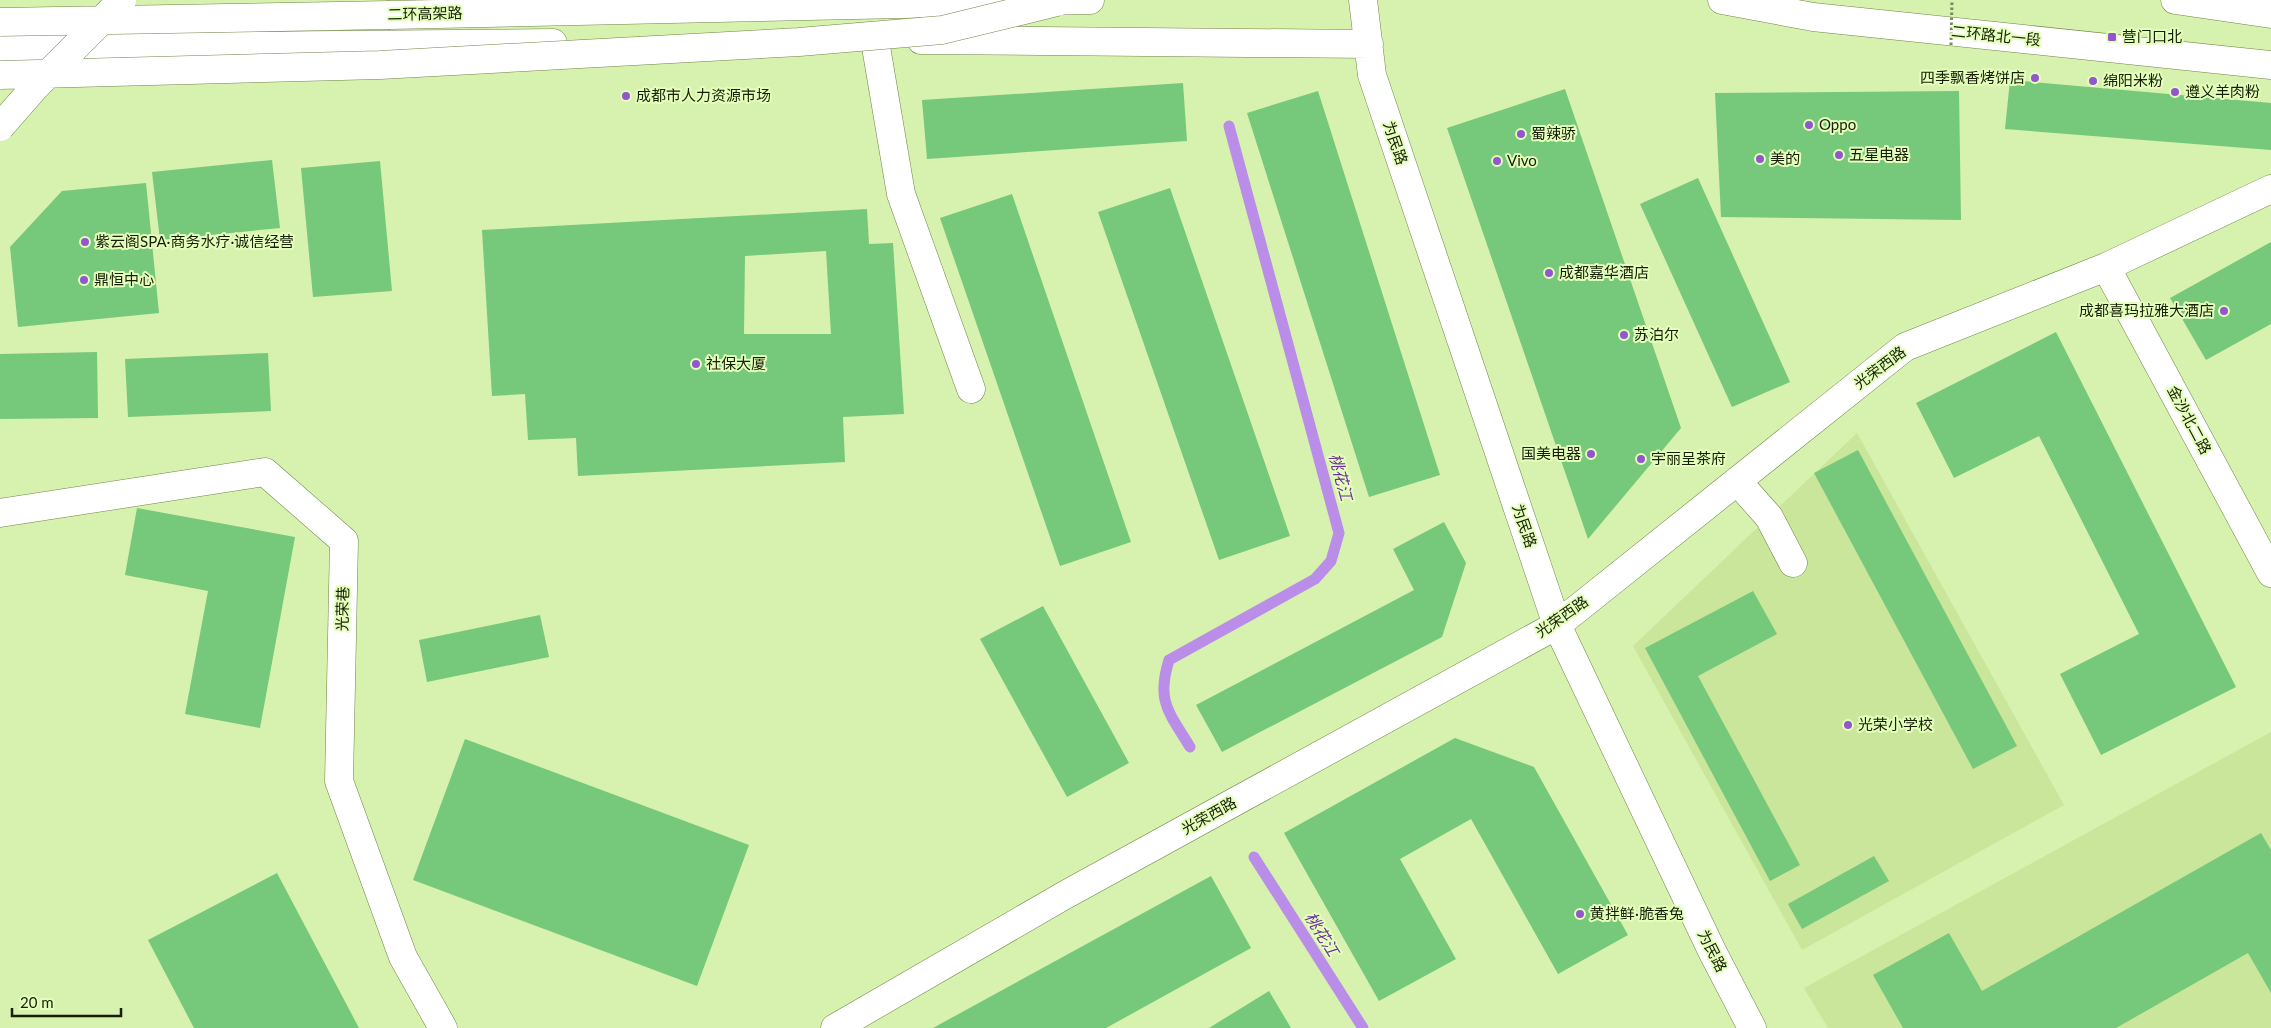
<svg xmlns="http://www.w3.org/2000/svg" width="2271" height="1028" viewBox="0 0 2271 1028" font-family="Lato,'Noto Sans SC',sans-serif">
<rect width="100%" height="100%" fill="#d7f1ae"/>
<!-- built -->
<path fill="#c9e69b" d="M1857,433L2064,805L1802,950L1633,646Z
M2271,732V1028H1828L1804,988Z"/>
<g fill="none" stroke-linecap="round" stroke-linejoin="round">
<!-- stream -->
<path stroke="#b98de8" stroke-width="11" d="M1190,747C1169,712 1156,702 1169,660L1315,579L1331,561L1339,533L1229,126
M1254,857L1363,1028"/>
</g>
<!-- building -->
<path fill="#76c87b" fill-rule="evenodd" d="M2010,80L2271,103V150L2005,129Z
M1183,83L1187,141L927,159L922,100Z
M1565,89L1681,428L1588,539L1447,128Z
M1318,91L1440,475L1369,497L1247,113Z
M1959,91L1961,220L1721,217L1715,93Z
M272,160L280,228L160,240L152,172Z
M380,161L392,291L313,297L301,168Z
M1698,178L1790,382L1732,407L1640,204Z
M146,183L159,313L18,327L10,247L62,191Z
M1170,188L1290,536L1219,560L1098,212Z
M1012,194L1131,542L1060,566L940,218Z
M867,209L869,244L893,243L904,414L843,417L845,462L578,476L576,438L528,440L525,394L492,396L482,230ZM826,251L831,334H744L745,256Z
M2271,242V324L2206,360L2170,298Z
M2056,332L2236,687L2101,755L2060,674L2139,634L2039,436L1954,478L1916,403Z
M97,352L98,418L0,419V354Z
M268,353L271,411L128,417L125,359Z
M1858,450L2017,746L1973,769L1814,473Z
M137,508L295,537L260,728L185,714L208,591L125,575Z
M1444,522L1466,563L1442,637L1222,752L1196,705L1414,590L1393,549Z
M1753,591L1777,634L1698,676L1800,865L1770,881L1645,648Z
M1043,606L1129,763L1067,797L980,639Z
M540,615L549,657L427,682L419,640Z
M1455,738L1534,767L1628,935L1558,974L1471,819L1400,859L1456,959L1379,1001L1284,833Z
M465,739L749,845L697,986L413,880Z
M2261,833L2271,850V993L2248,953L2116,1028H1903L1873,975L1949,933L1982,991Z
M1874,856L1889,881L1802,929L1788,904Z
M277,873L359,1028H194L148,940Z
M1211,876L1251,948L1106,1028H933Z
M1269,991L1291,1028H1209Z"/>
<g fill="none" stroke-linecap="round" stroke-linejoin="round">
<defs>
<path id="minor" d="M1363,0L1372,75L1557,625L1712,951L1752,1028
M921,40L1369,44
M875,41L901,194L971,389
M0,48L553,43
M2106,267L2271,573
M1737,481L1769,517L1793,563
M0,513L265,472L344,541L339,781L403,957L443,1028
M835,1028L1065,895L1557,625L1905,347L2106,267L2271,189"/>
<path id="major" d="M1722,0L1813,17L2271,65"/>
<path id="highway" d="M2175,0L2271,14
M390,15L1090,0"/>
</defs>
<!-- minor casing -->
<use href="#minor" stroke="#6f8647" stroke-width="29"/>
<!-- major casing -->
<use href="#major" stroke="#6f8647" stroke-width="29"/>
<!-- highway casing -->
<use href="#highway" stroke="#6f8647" stroke-width="29"/>
<!-- minor -->
<use href="#minor" stroke="#fff" stroke-width="28"/>
<!-- major -->
<use href="#major" stroke="#fff" stroke-width="28"/>
<!-- highway -->
<use href="#highway" stroke="#fff" stroke-width="28"/>
<defs>
<path id="highway-bridge" d="M0,22L390,15
M0,75L380,65L799,42L942,30L1057,2
M0,127L36,86L122,0"/>
</defs>
<!-- highway-bridge casing -->
<use href="#highway-bridge" stroke="#6f8647" stroke-width="29" stroke-linecap="butt"/>
<!-- path-bridge -->
<path stroke="#78895b" stroke-width="3" stroke-dasharray="2.5 2.5" stroke-linecap="butt" d="M1951,45L1952,0"/>
<!-- highway-bridge -->
<use href="#highway-bridge" stroke="#fff" stroke-width="28"/>
</g>
<!-- markers -->
<g fill="#9356cc" stroke="#e4ffbb" stroke-width="2">
<rect x="2107" y="32" width="10" height="10" rx="2.5"/>
<circle cx="2035" cy="78" r="5"/>
<circle cx="2093" cy="81" r="5"/>
<circle cx="2175" cy="92" r="5"/>
<circle cx="626" cy="96" r="5"/>
<circle cx="1809" cy="125" r="5"/>
<circle cx="1521" cy="134" r="5"/>
<circle cx="1839" cy="155" r="5"/>
<circle cx="1760" cy="159" r="5"/>
<circle cx="1497" cy="161" r="5"/>
<circle cx="85" cy="242" r="5"/>
<circle cx="1549" cy="273" r="5"/>
<circle cx="84" cy="280" r="5"/>
<circle cx="2224" cy="311" r="5"/>
<circle cx="1624" cy="335" r="5"/>
<circle cx="696" cy="364" r="5"/>
<circle cx="1591" cy="454" r="5"/>
<circle cx="1641" cy="459" r="5"/>
<circle cx="1848" cy="725" r="5"/>
<circle cx="1580" cy="914" r="5"/>
</g>
<g text-anchor="middle" stroke-width="4" stroke-linejoin="round" paint-order="stroke">
<!-- street labels -->
<g font-size="15" fill="#171f06" stroke="#e4ffbb">
<text transform="translate(425 14) rotate(-1)" y="5">二环高架路</text>
<text transform="translate(1996 36) rotate(6)" y="5">二环路北一段</text>
<text transform="translate(1395 143) rotate(71)" y="5">为民路</text>
<text transform="translate(1880 368) rotate(-37)" y="5">光荣西路</text>
<text transform="translate(2189 420) rotate(62)" y="5">金沙北二路</text>
<text transform="translate(1524 526) rotate(71)" y="5">为民路</text>
<text transform="translate(343 609) rotate(-89)" y="5">光荣巷</text>
<text transform="translate(1562 617) rotate(-35)" y="5">光荣西路</text>
<text transform="translate(1209 816) rotate(-29)" y="5">光荣西路</text>
<text transform="translate(1712 951) rotate(63)" y="5">为民路</text>
</g>
<!-- poi labels -->
<g font-size="15" fill="#171f06" stroke="#e4ffbb" text-anchor="start">
<text x="2122" y="42">营门口北</text>
<text x="2025" y="83" text-anchor="end">四季飘香烤饼店</text>
<text x="2103" y="86">绵阳米粉</text>
<text x="2185" y="97">遵义羊肉粉</text>
<text x="636" y="101">成都市人力资源市场</text>
<text x="1819" y="130">Oppo</text>
<text x="1531" y="139">蜀辣骄</text>
<text x="1849" y="160">五星电器</text>
<text x="1770" y="164">美的</text>
<text x="1507" y="166">Vivo</text>
<text x="95" y="247">紫云阁SPA·商务水疗·诚信经营</text>
<text x="1559" y="278">成都嘉华酒店</text>
<text x="94" y="285">鼎恒中心</text>
<text x="2214" y="316" text-anchor="end">成都喜玛拉雅大酒店</text>
<text x="1634" y="340">苏泊尔</text>
<text x="706" y="369">社保大厦</text>
<text x="1581" y="459" text-anchor="end">国美电器</text>
<text x="1651" y="464">宇丽呈茶府</text>
<text x="1858" y="730">光荣小学校</text>
<text x="1590" y="919">黄拌鲜·脆香兔</text>
</g>
<!-- water labels -->
<g font-size="16" font-style="italic" fill="#6a319a" stroke="#e4ffbb">
<text transform="translate(1341 477) rotate(75)" y="6">桃花江</text>
<text transform="translate(1322 934) rotate(58)" y="6">桃花江</text>
</g>
</g>
<!-- scale -->
<path d="M12 1008v8h109v-8" fill="none" stroke="#171f06" stroke-width="2.5"/>
<text x="20" y="1008" font-size="15" fill="#171f06" stroke="#e4ffbb" stroke-width="4" paint-order="stroke">20 m</text>
</svg>
